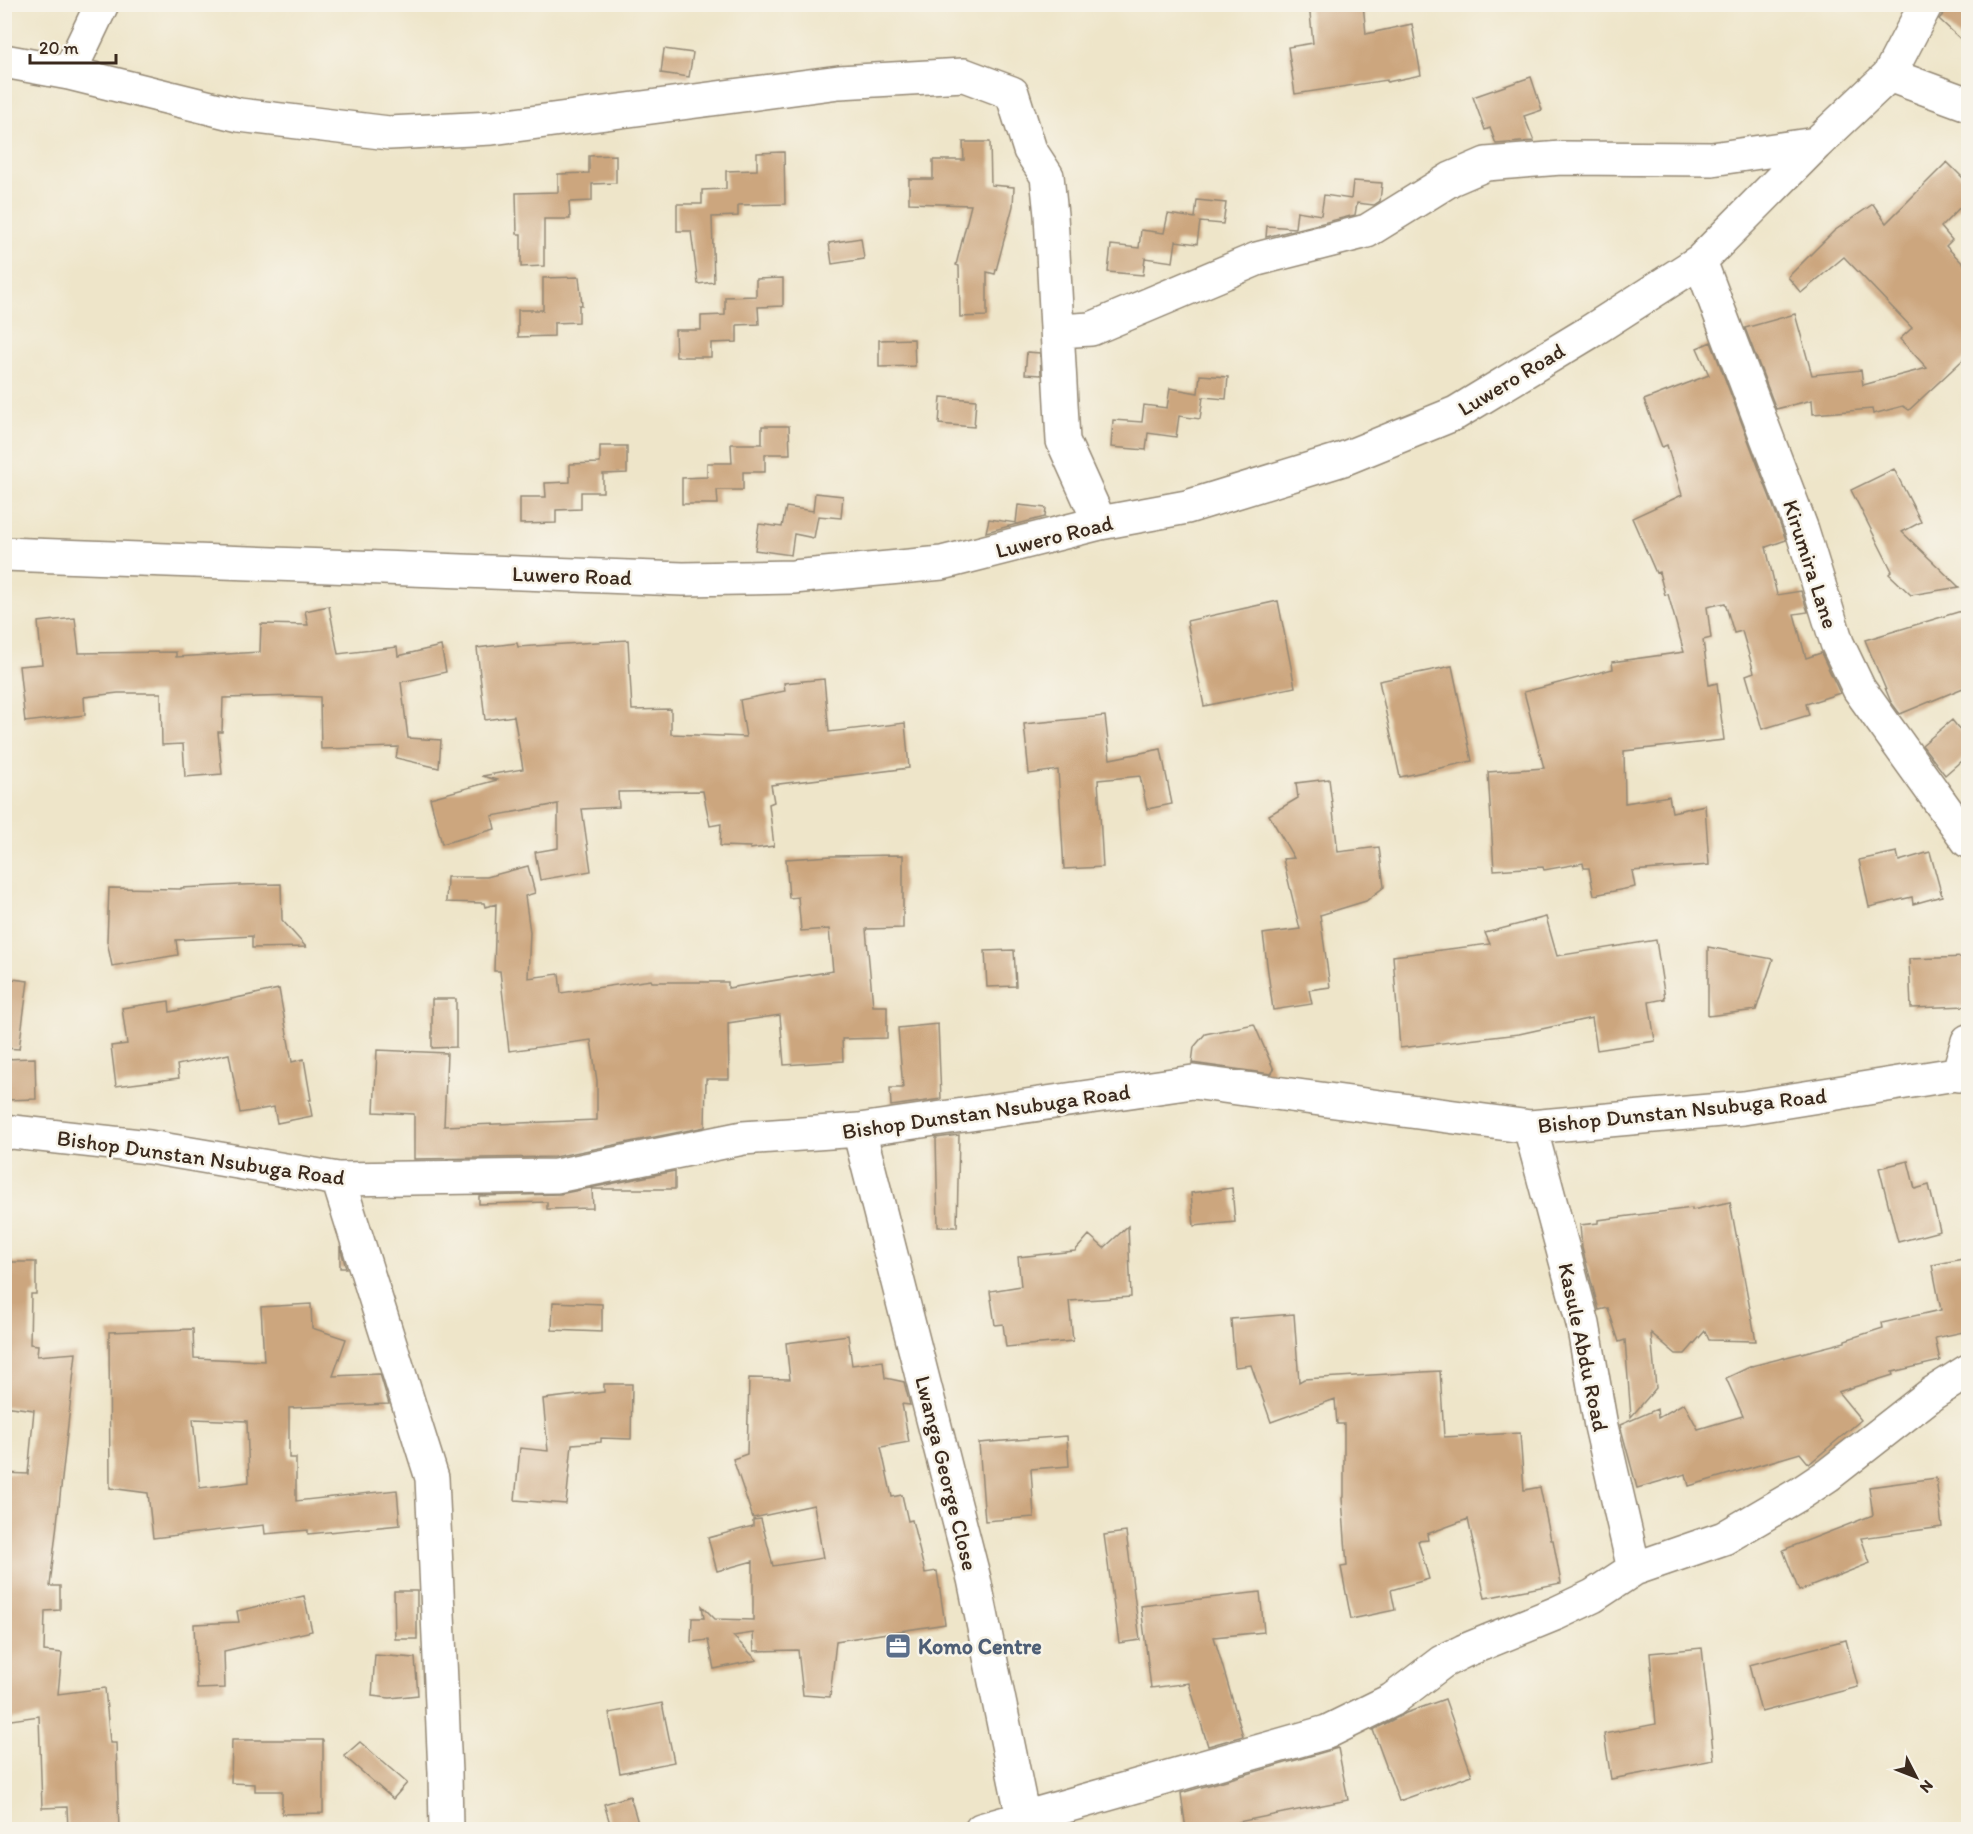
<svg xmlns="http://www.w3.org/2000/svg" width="1973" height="1834" viewBox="0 0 1973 1834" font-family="Itim,sans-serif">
<rect width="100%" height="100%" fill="#f7f3e8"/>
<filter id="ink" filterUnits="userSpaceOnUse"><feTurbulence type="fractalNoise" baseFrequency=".0167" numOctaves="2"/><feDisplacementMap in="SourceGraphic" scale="12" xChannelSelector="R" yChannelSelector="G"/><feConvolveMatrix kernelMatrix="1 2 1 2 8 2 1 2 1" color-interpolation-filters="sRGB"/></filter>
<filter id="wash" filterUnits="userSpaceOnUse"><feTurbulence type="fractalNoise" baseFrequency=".008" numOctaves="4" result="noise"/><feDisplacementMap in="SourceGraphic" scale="24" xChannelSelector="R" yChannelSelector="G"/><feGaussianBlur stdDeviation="1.35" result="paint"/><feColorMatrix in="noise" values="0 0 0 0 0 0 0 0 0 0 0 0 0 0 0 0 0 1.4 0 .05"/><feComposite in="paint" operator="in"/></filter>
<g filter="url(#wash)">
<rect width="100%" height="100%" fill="#eee5c9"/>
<g id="blocks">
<!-- building -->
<path fill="#cca67e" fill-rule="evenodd" d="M1309,4H1363L1366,34L1412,24L1421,75L1387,82V80L1295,94L1288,47L1313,43Z
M1953,4H1968V46L1939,19Z
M664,49L693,53L689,77L661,73Z
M1531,77L1542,110L1524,116L1534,141L1496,144L1490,128L1485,130L1473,97Z
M963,142H990L991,185L1014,187L1013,206L995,274L987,272V316L960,317L959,266L956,265L971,205L909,203V179H933V160H964Z
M784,152L785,204L738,205V216L712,217L714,282L698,284L691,231H677V204H702V190L726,189V171L757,170V153Z
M616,155V183L592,184V201L569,202L570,219H544V266L521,267V234H517L516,193L558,192V174L589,173V156Z
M1947,162L1968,183V199L1941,227L1952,240L1946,246L1968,269V355L1909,410L1903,406L1873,414L1872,409L1813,414L1812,400L1776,409L1745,328L1795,314L1812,375L1861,370L1863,385L1927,368L1900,339L1912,328L1844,257L1801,293L1788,277L1834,231L1873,204L1886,223Z
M1353,181L1382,183L1380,201L1374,205L1357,203L1355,215L1266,237L1267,226L1295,228L1297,211L1321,215L1324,195L1351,199Z
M1197,200L1226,203L1223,224L1200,222L1197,244L1176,241L1173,262L1145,258L1143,275L1108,272L1111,245L1139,248L1141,230L1164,233L1168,214L1195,218Z
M861,238L864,259L832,264L829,243Z
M579,277L582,305H579V322L554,323V336L518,337V310H543V278Z
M783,278V306L758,307L759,324L737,325V342L711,343V357H676L675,330H701V316L725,315V297L756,296V279Z
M914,339L915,366L879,367V340Z
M1711,342L1786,540L1766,547L1777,595L1801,591L1808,612L1794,614L1806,658L1821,653L1840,693L1806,704L1809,715L1762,729L1746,675L1754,672L1742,631L1734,633L1725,603L1707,607L1711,638L1703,640L1709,685L1717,683L1724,740L1624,751L1625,803L1669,796L1672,812L1705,805L1709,865L1632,871L1635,887L1594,895L1589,868H1584L1583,863L1544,870L1543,867L1494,870L1488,772L1544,768L1524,692L1613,669L1612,662L1684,652L1668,594L1665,595L1659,572L1656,573L1632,518L1682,495L1667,445L1662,447L1644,400L1709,375L1697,348Z
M1027,352L1040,353L1041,375L1025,374Z
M1200,375L1228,377L1226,399L1203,397L1200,419L1179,416L1176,437L1148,433L1146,450L1111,447L1113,420L1142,422L1144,405L1167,408L1170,388L1198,393Z
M941,397L976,400L974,427L939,424Z
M762,426H789L790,454H765V472H743V490H717L718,504H682V478L707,477V463H732L731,444H762Z
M600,446H627V473L603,474V492H581V509L556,510V523L520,524V497H546L545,483L570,482V464L600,463Z
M1894,469L1921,522L1902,532L1959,587L1911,595L1889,574L1892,571L1851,490Z
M815,493L843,496L841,518L818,516L814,538L794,534L791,555L755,550L759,524L782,527L786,507L813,511Z
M1018,505L1046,508L1045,517L986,532L989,519L1016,523Z
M1278,601L1295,687L1204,706L1187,621Z
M329,606L338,654L397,647L398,656L441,646L446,672L401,682L408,738L441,740L439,768L396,758L398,747L321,749L320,697L297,696L223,698L222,732H218L222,774L185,777L183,744L162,745L161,693H118L84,697L85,715L25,722L19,666L42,664L38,622L75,618L79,653L176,652V657L260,652L261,624L308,625L305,611Z
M1968,609V686L1900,714L1891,702L1865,640Z
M628,640L632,710L671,709V734L746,737L740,700L785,691L784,683L824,679L829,732L905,723L909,768L771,785L774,802L769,804L774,846L750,849V847L720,846L721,824L710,826L703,791L618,792L619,807L582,809L591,871L540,880L535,852L558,848V804L492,816L495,829L442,844L430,798L497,780L482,776L523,769L514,716L485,720L477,648L517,643L518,647Z
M1452,666L1472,761L1400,777L1379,681Z
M1105,716L1110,759L1161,749L1172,804L1147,809L1140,776L1098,780L1103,867L1064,869L1058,770L1029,774L1024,724Z
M1952,720L1968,740V755L1945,775L1922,745Z
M1329,779L1338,852L1379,847L1384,887L1366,901L1320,915L1330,987L1309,990L1312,1004L1273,1010L1263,934L1300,929L1283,859L1294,858L1269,815L1298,798L1296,783Z
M1897,852L1899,861L1930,852L1942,896L1913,904L1912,897L1869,907L1859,860Z
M903,855V928L866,929L873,1006H887V1038L842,1039L843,1061L784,1065L780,1015L728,1023L729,1079H706L705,1127L554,1157L414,1159V1114L374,1112L377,1050L447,1053L444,1126L597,1120V1081L591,1040L509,1051L500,971H494L496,904L485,907L484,903L446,902L447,877H487L528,866L535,893L525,896L530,932L528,978L559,974L561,993L651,980L652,982H728V988L833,971L829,929L801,931L798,897L789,898L786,859L832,856Z
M281,884L282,920L306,947L252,948V936L176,940L178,955L112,966L107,941L109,888L181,889V888L240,885Z
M1546,917L1557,956L1656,940L1665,999L1649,1002L1655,1041L1597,1050L1592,1018L1519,1034L1400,1048L1393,956L1490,944L1485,933Z
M1708,947L1773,959L1756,1010L1708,1016Z
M1014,950L1016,986L987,987L985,951Z
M1968,957V1006L1911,1008L1909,959Z
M4,978L28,981L19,1049L4,1048Z
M279,989L292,1062L304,1059L311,1100H309L312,1116L277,1123L274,1107L240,1113L229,1054L177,1065L179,1078L116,1086L111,1046L127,1044L122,1008L169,1001L170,1012Z
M432,999H456V1047L432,1048Z
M938,1024L941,1099L891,1106L890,1088H903L898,1028Z
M1254,1024L1274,1070L1271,1074L1192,1063L1194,1047L1205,1034Z
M35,1058L36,1099L4,1100V1059Z
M959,1135L957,1227H938L936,1138Z
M1908,1161L1915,1189L1929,1185L1940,1231L1898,1242L1879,1168Z
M675,1171V1189H592L593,1208L547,1209V1202L479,1204V1196L560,1194Z
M1232,1188L1235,1222L1194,1226L1191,1193Z
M1730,1202L1756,1341L1709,1340L1705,1331L1685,1354H1676L1651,1333L1656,1388L1631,1417L1625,1340L1619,1342L1608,1308L1599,1310L1582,1248L1580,1225L1598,1223V1220L1692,1208V1210Z
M1128,1226L1131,1297L1069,1301L1073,1341L1006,1347L1003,1324L995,1325L990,1291L1021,1286L1018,1257L1075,1251L1089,1235L1104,1248Z
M340,1246L346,1268H340Z
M1968,1258V1331L1935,1338L1940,1361L1892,1372L1893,1375L1838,1392L1861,1420L1809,1464L1800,1453L1689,1486L1686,1474L1637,1488L1620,1425L1657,1409L1658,1418L1684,1403L1698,1429L1743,1416L1726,1378L1752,1366L1845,1342V1340L1883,1328L1882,1323L1941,1310L1932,1265Z
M4,1262H36V1294H31L30,1344L38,1345L37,1356L76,1353L50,1586H60V1610L45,1611L44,1651L62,1653L58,1694L105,1688L110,1743H116L119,1830H68L67,1807L42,1808L39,1716L4,1721V1473L28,1474L34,1410L4,1406Z
M553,1302L602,1304V1332L552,1330Z
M311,1304L312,1328L346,1339L333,1376L380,1374L389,1404L289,1408V1458H296V1501L397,1490L400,1525L308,1534V1530L265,1534L264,1525L153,1538L148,1493L110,1488L109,1332L193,1329L194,1358L264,1361L261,1307ZM193,1419L247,1421L249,1482L200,1488Z
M1294,1314L1299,1382L1304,1379L1440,1371L1444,1437L1520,1433L1524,1490L1540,1487L1551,1540H1553L1561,1583L1485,1598L1468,1519L1427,1534L1428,1540L1418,1541L1429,1579L1391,1590L1395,1610L1351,1619L1341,1567L1347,1566L1342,1498L1344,1497V1424H1337L1335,1399L1271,1422L1251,1365L1235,1367L1231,1319Z
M848,1335L852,1365L883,1361L885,1378L904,1382L910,1405L902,1404L909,1442L881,1447L892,1497L902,1495L908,1521L912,1520L925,1573L937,1571L945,1624L836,1641L830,1697L803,1695L798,1650L754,1651L753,1633L733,1636L757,1660L714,1669L708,1640L691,1642L692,1618H704L702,1606L715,1619L753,1620V1561L717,1571L708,1538L753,1526V1520L761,1519L773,1566L823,1558L814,1505L753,1518L733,1459L747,1454L749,1378L790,1379L786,1343Z
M604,1384H632L631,1439L601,1438V1442L572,1444L566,1504L515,1500L520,1448L548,1451L543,1399L604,1392Z
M1067,1436L1069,1466L1031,1469L1034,1517L985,1521L979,1443Z
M1936,1478L1942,1527L1861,1538L1870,1563L1799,1591L1783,1550L1873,1515L1869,1487Z
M1126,1532L1140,1640L1119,1643L1104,1535Z
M394,1591H417V1639H395Z
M1260,1592L1264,1632L1214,1637L1243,1736L1208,1746L1189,1683L1151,1688L1141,1606Z
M304,1596L312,1631L224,1651L225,1688L197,1689L194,1624L239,1622L237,1611Z
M1846,1640L1858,1687L1761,1712L1749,1665Z
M1702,1648L1714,1760L1611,1779L1604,1734L1656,1724L1650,1653Z
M375,1655L415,1658L418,1695L390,1698L372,1696Z
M1445,1699L1472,1775L1399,1801L1373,1730L1406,1713Z
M662,1703L674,1762L620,1773L609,1713Z
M232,1740H323V1813L282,1814V1791H255V1784L231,1783Z
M360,1742L407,1783L393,1799L344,1756Z
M1338,1748L1348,1800L1238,1822L1239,1827L1227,1830H1186L1181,1793Z
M630,1796L640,1830H612L604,1804Z"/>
</g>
</g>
<g filter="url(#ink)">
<use href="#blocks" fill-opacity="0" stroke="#948874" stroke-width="1.5"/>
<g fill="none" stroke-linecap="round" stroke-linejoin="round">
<defs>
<path id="minor" d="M4,61L69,73L239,115L389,133L492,128L839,82L964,75L1012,93L1030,150L1047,176L1051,215L1063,441L1100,523
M69,73L102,4
M1889,75L1968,104
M1700,261L1802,530L1837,643L1859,689L1968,841
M1058,331L1091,329L1257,259L1367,231L1451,179L1486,164L1561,158L1712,159L1816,144
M4,554L683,579L793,577L942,563L1100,523L1187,507L1343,459L1456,413L1588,333L1700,261L1816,144L1889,75L1926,4
M1958,1075L1968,1041
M1530,1127L1583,1324L1601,1426L1634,1569
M859,1130L974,1579L1023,1818
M4,1133L13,1132L149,1147L338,1179L556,1176L743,1138L859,1130L1193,1082L1530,1127L1743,1108L1968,1072
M338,1179L432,1478L445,1773L446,1830
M981,1830L1327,1732L1392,1700L1442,1662L1464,1651L1557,1613L1593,1596L1634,1569L1724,1538L1801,1493L1828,1475L1933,1393L1968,1371"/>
</defs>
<!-- minor casing -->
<use href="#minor" stroke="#948874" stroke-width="36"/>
<!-- minor -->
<use href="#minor" stroke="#fff" stroke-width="33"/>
</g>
</g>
<!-- icons -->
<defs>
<symbol id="office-square" viewBox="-11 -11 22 22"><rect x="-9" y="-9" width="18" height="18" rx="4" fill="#5c6f8a" stroke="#f7f3e8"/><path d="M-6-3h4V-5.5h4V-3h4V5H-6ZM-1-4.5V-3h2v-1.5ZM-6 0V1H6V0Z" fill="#fff"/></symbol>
</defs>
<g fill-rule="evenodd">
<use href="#office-square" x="883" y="1631" width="30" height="30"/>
</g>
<g text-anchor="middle" stroke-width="5" stroke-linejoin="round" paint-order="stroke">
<!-- street labels -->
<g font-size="22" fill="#3b2a1e" stroke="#f7f3e8">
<text transform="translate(1511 379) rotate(-31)" y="8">Luwero Road</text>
<text transform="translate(1054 536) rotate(-14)" y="8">Luwero Road</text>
<text transform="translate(1811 564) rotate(72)" y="8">Kirumira Lane</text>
<text transform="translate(572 575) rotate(2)" y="8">Luwero Road</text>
<text transform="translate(1682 1110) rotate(-6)" y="8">Bishop Dunstan Nsubuga Road</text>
<text transform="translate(986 1111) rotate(-8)" y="8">Bishop Dunstan Nsubuga Road</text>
<text transform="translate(201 1157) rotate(8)" y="8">Bishop Dunstan Nsubuga Road</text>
<text transform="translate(1584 1347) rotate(78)" y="8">Kasule Abdu Road</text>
<text transform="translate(947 1473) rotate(76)" y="8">Lwanga George Close</text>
</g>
<!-- service labels -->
<g font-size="22" font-weight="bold" fill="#4e5e75" stroke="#f7f3e8" text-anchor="start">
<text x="918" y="1654">Komo Centre</text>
</g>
</g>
<!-- margin -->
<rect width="1973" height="1834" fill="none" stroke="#f7f3e8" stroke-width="24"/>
<!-- north arrow -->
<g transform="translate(1916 1777) rotate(132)" stroke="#f7f3e8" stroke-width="4.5" paint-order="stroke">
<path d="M0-4.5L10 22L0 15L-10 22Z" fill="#3b2a1e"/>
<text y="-9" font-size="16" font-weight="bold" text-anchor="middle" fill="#3b2a1e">N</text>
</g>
<!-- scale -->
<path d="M30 54v9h86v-9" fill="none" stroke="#3b2a1e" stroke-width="3"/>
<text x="39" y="54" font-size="18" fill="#3b2a1e" stroke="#f7f3e8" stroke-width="4.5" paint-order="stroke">20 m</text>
</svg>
